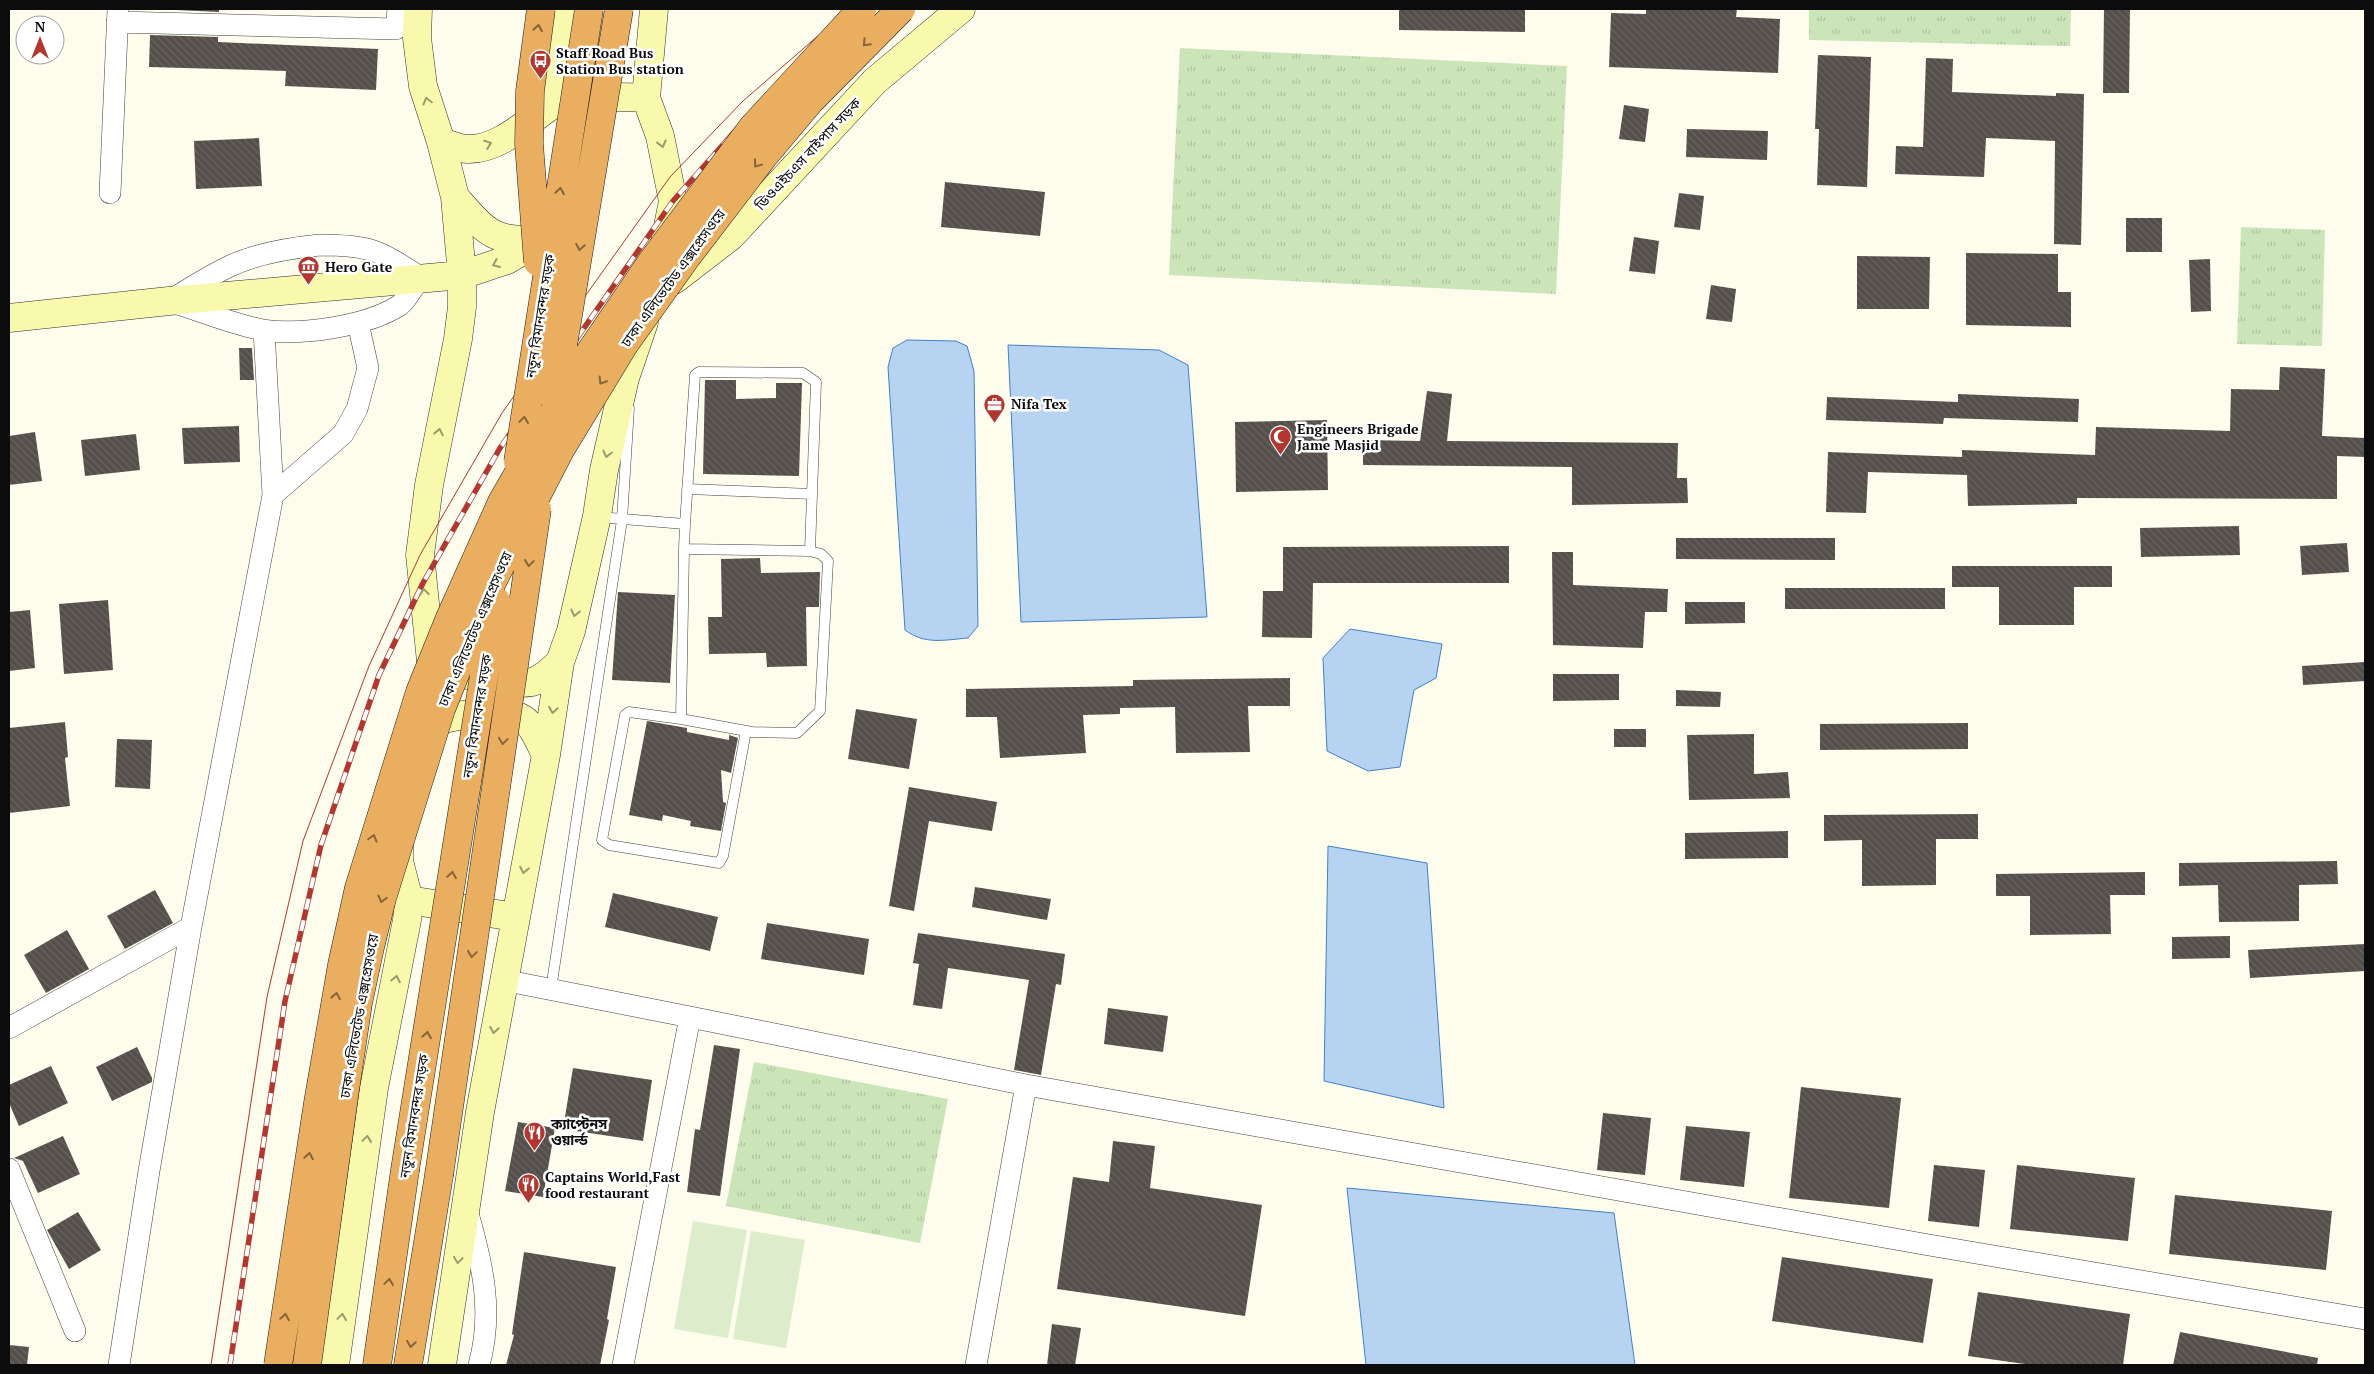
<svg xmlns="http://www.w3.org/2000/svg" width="2374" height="1374" viewBox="0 0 2374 1374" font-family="'PT Serif','Noto Sans Bengali',serif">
<defs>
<pattern id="park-tufts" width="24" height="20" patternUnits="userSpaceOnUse" patternTransform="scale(1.25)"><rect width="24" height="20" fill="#cbe5b9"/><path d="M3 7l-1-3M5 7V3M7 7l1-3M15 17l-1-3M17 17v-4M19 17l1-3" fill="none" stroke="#adc39e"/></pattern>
<pattern id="building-back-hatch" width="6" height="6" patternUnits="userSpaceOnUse" patternTransform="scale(1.25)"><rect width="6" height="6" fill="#544f4a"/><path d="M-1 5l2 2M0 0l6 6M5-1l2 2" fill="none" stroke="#686460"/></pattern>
</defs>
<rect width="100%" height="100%" fill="#fefced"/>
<!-- park -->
<path fill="url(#park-tufts)" d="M1809,9H2071L2070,46L1809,40Z
M1180,48L1567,66L1556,294L1169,275Z
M2241,227L2325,230L2322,346L2237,344Z
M754,1062L948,1099L920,1243L726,1206Z"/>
<!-- pitch -->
<path fill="#ddedcb" d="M693,1221L747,1230L728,1338L674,1329Z
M751,1231L805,1240L786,1348L733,1339Z"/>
<!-- water -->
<path fill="#b6d4f1" stroke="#4281c2" d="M907,340L956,341L967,346L974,371L978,626L968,638C944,640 925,645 905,630L888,367L893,348Z
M1008,345L1159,350L1188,365L1207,617L1021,622Z
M1350,629L1442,644L1436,678L1414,690L1400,767L1368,771L1327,751L1323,658Z
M1328,846L1427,863L1444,1108L1324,1081Z
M1347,1188L1614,1213L1635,1365H1366Z"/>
<!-- building -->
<path fill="url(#building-back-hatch)" d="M154,9H219V12Z
M1399,9H1525V32L1399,30Z
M1646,9H1737L1736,17L1780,19L1778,73L1609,67L1611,13L1646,14Z
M2104,9H2130L2129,93H2103Z
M150,35L218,37V42L378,49L376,90L285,86L286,71L149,67Z
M1818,55L1871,57L1867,187L1817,185L1819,129H1815Z
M1926,58L1953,59L1952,92L2056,96V93L2084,94L2081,245L2054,244L2055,141L1986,138L1984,177L1895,174L1896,146L1923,147Z
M1624,105L1649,109L1645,142L1619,139Z
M1687,129L1768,131L1767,160L1686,157Z
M259,138L262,186L196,189L194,141Z
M945,182L1045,192L1040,236L941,227Z
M1679,193L1704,196L1700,230L1674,227Z
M2126,218H2162V252H2126Z
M1634,237L1659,241L1655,274L1629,271Z
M1966,253L2058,254V292H2071V327L1966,325Z
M1857,256L1930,257L1929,309H1857Z
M2210,259L2211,311L2191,312L2189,260Z
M1711,285L1736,289L1732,322L1706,319Z
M239,348H252L254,380H240Z
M2280,367L2325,369L2322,436L2365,438V457L2337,456V499L2077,498V504L1968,506L1967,475L1868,472L1866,513L1826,512L1828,452L1962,457V450L2095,455L2096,427L2230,431L2231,389L2279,390Z
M705,380H736V399L776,398V383H802L799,476L703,474Z
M1427,391L1452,394L1447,441L1678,443L1677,478H1687L1688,503L1572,505V467L1363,465V440L1420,441Z
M1958,394L2079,399L2078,422L1944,418L1943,424L1826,420L1827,397L1958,402Z
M1327,420L1328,490L1236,492L1235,422Z
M239,426L240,462L184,464L182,428Z
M35,432L42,481L9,485V436Z
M136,434L140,470L85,476L81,440Z
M2239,526L2240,555L2141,557L2140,528Z
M1676,538H1835V560L1676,559Z
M2347,543L2349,572L2302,575L2300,546Z
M1509,546V583H1313L1312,638L1262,637L1263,591H1283V547Z
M1552,552H1573V585L1668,589L1667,612H1645L1643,648L1553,645Z
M760,558L761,573L820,572L819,607H806L807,666L767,667L766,653L709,654L708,617H722L721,559Z
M1952,566H2112V587H2074V625H1999V587H1952Z
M1785,588H1945V609H1785Z
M618,592L675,595L670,683L612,680Z
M108,600L113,670L64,674L59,604Z
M1685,602H1745V623L1685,624Z
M30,610L35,668L9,671V612Z
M2365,662V681L2303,685L2302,666Z
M1553,674H1619V700L1553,701Z
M1290,678V706H1248L1250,752L1176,753L1175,707L1120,708V714L1083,715L1086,753L1000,758L997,717H966V689L1133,686V680Z
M1676,690L1721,692L1720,707L1676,706Z
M856,709L917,719L909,769L848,759Z
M647,721L687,728V732L729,740V735L738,738L731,773L721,770L723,802L726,803L721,831L690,826L691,821L663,815L662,821L629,815Z
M65,722L68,757L65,758L70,806L9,813V728Z
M1968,723V749L1820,750V724Z
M1614,729H1646V747H1614Z
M1754,734V774L1788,772L1790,798L1689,800L1687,735Z
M117,739L152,740L150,789L115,787Z
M909,787L997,802L992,831L929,821L914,911L889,906Z
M1978,814V839H1936V885L1862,886V840L1824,841V815Z
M1788,831V858L1685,859V833Z
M2337,861L2338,884L2299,885V921L2219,922L2218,885L2179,886V863Z
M2145,872V895H2110L2111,934L2030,935V896H1996V874Z
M975,887L1051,899L1047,920L972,907Z
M155,890L173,923L125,949L107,916Z
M613,893L718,917L710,951L605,927Z
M767,923L869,939L864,975L761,959Z
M67,930L89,969L46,993L24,955Z
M918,933L1065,954L1061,985L1056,984L1041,1075L1014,1070L1029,980L948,968L942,1009L913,1005L919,964L913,963Z
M2230,936V958L2172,959V937Z
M2365,944V971L2250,978L2248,950Z
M1108,1008L1168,1016L1163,1052L1104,1044Z
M714,1045L740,1049L720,1196L687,1192L695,1129L700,1130Z
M137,1047L152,1078V1082L112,1101L96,1067Z
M51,1066L68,1103L19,1126L9,1103V1085Z
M573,1068L652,1080L643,1141L563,1129Z
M1801,1087L1901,1098L1889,1208L1789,1198Z
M1603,1113L1651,1118L1645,1175L1597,1170Z
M518,1122L555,1128L543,1197L505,1191Z
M1686,1126L1750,1132L1744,1187L1680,1180Z
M63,1136L80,1174L38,1193L23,1161L14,1158Z
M1113,1141L1155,1146L1150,1188L1262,1205L1245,1316L1057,1289L1073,1177L1109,1182Z
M1934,1165L1985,1170L1979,1227L1928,1221Z
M2017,1165L2135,1178L2128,1241L2010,1229Z
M2175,1195L2332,1211L2326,1270L2169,1254Z
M78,1212L101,1250L69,1269L47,1230Z
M524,1252L616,1267L607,1319L609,1320L600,1365H506L514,1335L512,1334Z
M1782,1257L1933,1279L1923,1343L1772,1321Z
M1978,1292L2130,1314L2123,1365H2032L1968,1356Z
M1052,1324L1081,1328L1075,1365H1047Z
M2180,1332L2318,1358L2317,1365H2173Z
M9,1345L29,1347L27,1365H9Z"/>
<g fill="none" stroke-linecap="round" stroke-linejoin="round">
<defs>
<path id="lane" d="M687,489L812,494
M598,517L685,524L684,549L681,719L752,732L797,733L820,711L828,561L821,554L810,551L684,549
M685,524L695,375L699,372L803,373L816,382L810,551
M681,719L629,712L625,715L602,840L609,845L719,863L723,856L746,731
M551,989L622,520L629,408"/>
<path id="street" d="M117,22L396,29L398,9
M110,193L118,9
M320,245C371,245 378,250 420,277C414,286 408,299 400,305C368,326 301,336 263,330C234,325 198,310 169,301C189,289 209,276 230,266C258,253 289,248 320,245Z
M264,330L273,495
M503,980L690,1017
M9,1028L191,927
M1026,1085L1929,1245L2365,1319
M9,1169L75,1331
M467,1210C482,1262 494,1311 479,1365
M119,1365L149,1171L191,927L273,495L343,434L357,409L368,368L358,323
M623,1365L690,1017L1026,1085L976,1365"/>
<path id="secondary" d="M418,9L417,38L423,86L441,142L455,197L462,275V307L458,339L429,485L420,555L432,671
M654,9L646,98L660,136L673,201L663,252
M555,103L569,9
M441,142C449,144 459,149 468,149C500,150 530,119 555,103C584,96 616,96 646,98
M455,197C485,231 494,245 542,238
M674,280L731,236L875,81L961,9
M9,318L169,301L462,275L507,260L555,232
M438,656C449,677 510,686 532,682C543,679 552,670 560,662
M431,722C455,716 501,705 523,719C534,726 540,744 546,755
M409,900L515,917
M335,1365L374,1088L407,920L409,900L399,861V841
M442,1365L480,1112L546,755L560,662L571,631L597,516L604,470L625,378L644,322"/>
<path id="highway" d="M377,1365L405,1170
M408,1365L439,1175"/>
</defs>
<!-- lane casing -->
<use href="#lane" stroke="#3f3f3f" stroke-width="11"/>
<!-- street casing -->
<use href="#street" stroke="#3f3f3f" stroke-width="22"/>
<!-- secondary casing -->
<use href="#secondary" stroke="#2e2e2e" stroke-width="29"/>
<!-- highway casing -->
<use href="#highway" stroke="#1d1d1d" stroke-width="29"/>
<!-- lane -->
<use href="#lane" stroke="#fff" stroke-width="10"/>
<!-- street -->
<use href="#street" stroke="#fff" stroke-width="21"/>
<!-- secondary -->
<use href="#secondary" stroke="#f9f9ad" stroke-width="28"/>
<!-- highway -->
<use href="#highway" stroke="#e9ae60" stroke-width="28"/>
<!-- tram -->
<path stroke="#b13830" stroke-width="1" d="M211,1365L267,997L303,841L369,666L420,555L502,413L670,177L743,101L849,9"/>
<defs>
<path id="rail" d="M230,1365L285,1001L321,845L379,675L423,583L500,448L673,201L752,112L867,9"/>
</defs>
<!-- rail casing -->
<use href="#rail" stroke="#b13830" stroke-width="5.5"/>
<!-- rail -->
<use href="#rail" stroke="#fff" stroke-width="4" stroke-dasharray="11" stroke-linecap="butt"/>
<defs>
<path id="highway-bridge" d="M538,262L529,144L530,91L541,9
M554,399L619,9
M518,462L589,9
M405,1170L496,601
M439,1175L537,509
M278,1365L318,1103L342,965L359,888L420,692L450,618L502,502L578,370L651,263L753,127L862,9
M307,1365L344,1096L358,1003L370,947L382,898L441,709L492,582L560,450L625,343L685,259L763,157L810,101L901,9"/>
</defs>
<!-- highway-bridge casing -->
<use href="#highway-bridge" stroke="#1d1d1d" stroke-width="29" stroke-linecap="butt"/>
<!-- highway-bridge -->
<use href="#highway-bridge" stroke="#e9ae60" stroke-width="28"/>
</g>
<!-- one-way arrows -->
<defs><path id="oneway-chevron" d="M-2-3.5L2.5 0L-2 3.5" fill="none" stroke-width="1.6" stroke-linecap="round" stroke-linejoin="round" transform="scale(1.25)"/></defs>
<g stroke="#86653a">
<use href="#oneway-chevron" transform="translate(538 28) rotate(-81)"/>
<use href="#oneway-chevron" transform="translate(866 43) rotate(135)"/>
<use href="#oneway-chevron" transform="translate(757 164) rotate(127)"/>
<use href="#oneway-chevron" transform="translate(560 191) rotate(-81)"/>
<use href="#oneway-chevron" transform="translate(580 247) rotate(100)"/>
<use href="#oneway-chevron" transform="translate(602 381) rotate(122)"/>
<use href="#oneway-chevron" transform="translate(524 420) rotate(-82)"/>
<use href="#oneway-chevron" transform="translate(529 563) rotate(98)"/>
<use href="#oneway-chevron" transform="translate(503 741) rotate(98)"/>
<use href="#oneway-chevron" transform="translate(373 838) rotate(-74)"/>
<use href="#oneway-chevron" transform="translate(452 875) rotate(-81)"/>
<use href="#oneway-chevron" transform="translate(382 899) rotate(105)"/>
<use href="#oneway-chevron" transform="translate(472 954) rotate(98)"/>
<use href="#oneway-chevron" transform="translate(336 996) rotate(-80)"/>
<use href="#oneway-chevron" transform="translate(427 1035) rotate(-81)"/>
<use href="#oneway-chevron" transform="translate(309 1156) rotate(-81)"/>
<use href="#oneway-chevron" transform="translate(389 1282) rotate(-82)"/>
<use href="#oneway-chevron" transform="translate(285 1317) rotate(-81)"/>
<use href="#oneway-chevron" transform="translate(411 1344) rotate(99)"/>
</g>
<g stroke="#9a9a6d">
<use href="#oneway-chevron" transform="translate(427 101) rotate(-105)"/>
<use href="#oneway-chevron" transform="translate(488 144) rotate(-21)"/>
<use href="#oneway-chevron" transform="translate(662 144) rotate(76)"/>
<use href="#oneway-chevron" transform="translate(496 264) rotate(157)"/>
<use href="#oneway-chevron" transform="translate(439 432) rotate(-79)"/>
<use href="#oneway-chevron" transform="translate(607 454) rotate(103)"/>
<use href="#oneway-chevron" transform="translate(424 592) rotate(-97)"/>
<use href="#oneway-chevron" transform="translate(575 613) rotate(103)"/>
<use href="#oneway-chevron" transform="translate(553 710) rotate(99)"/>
<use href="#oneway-chevron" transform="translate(524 870) rotate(101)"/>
<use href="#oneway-chevron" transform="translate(396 979) rotate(-79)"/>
<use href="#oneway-chevron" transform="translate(494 1030) rotate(100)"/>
<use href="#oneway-chevron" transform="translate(367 1139) rotate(-82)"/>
<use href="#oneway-chevron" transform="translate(458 1260) rotate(98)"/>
<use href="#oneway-chevron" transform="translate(342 1317) rotate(-82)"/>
</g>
<!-- icons -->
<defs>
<symbol id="bus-pin" viewBox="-11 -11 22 30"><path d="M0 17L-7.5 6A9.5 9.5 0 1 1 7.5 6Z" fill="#b13830" stroke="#fff"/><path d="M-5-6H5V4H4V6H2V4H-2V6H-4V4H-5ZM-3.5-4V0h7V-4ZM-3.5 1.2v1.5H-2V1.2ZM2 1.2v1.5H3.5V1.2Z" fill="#fff"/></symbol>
<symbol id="museum-pin" viewBox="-11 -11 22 30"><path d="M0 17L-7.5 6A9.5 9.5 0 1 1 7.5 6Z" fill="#b13830" stroke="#fff"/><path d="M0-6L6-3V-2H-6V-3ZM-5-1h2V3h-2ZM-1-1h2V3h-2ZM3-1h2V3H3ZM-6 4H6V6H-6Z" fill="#fff"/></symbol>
<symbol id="office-pin" viewBox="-11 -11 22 30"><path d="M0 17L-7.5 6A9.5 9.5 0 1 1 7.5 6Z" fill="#b13830" stroke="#fff"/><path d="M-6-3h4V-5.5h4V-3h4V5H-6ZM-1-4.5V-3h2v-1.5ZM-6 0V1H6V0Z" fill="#fff"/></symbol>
<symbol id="mosque-pin" viewBox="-11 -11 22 30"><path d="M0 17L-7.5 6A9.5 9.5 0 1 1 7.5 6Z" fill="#b13830" stroke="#fff"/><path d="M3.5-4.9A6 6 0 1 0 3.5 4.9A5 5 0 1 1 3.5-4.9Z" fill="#fff"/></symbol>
<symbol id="restaurant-pin" viewBox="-11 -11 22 30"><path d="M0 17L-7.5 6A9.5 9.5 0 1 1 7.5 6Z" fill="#b13830" stroke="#fff"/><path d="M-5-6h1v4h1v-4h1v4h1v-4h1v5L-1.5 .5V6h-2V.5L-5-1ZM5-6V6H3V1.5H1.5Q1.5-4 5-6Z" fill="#fff"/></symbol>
</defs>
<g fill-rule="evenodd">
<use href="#bus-pin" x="528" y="48" width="25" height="34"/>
<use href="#museum-pin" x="296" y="254" width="25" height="34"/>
<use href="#office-pin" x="982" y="392" width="25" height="34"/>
<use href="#mosque-pin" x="1268" y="424" width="25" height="34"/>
<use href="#restaurant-pin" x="522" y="1120" width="25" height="34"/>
<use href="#restaurant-pin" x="516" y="1172" width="25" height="34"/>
</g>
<g text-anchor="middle" stroke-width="5" stroke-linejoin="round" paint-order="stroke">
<!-- poi labels -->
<g font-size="14" font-weight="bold" fill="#0c0c0c" stroke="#fff" text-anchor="start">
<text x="556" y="58">Staff Road Bus<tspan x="556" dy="16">Station Bus station</tspan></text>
<text x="325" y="272">Hero Gate</text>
<text x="1011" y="409">Nifa Tex</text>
<text x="1297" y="434">Engineers Brigade<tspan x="1297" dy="16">Jame Masjid</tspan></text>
<text x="551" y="1129">ক্যাপ্টেনস<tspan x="551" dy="16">ওয়ার্ল্ড</tspan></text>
<text x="545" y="1182">Captains World,Fast<tspan x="545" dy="16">food restaurant</tspan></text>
</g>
<!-- street labels -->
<g font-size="14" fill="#0c0c0c" stroke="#fff">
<text transform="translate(808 154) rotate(-47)" y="5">ডিওএইচএস বাইপাস সড়ক</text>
<text transform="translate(673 278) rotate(-54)" y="5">ঢাকা এলিভেটেড এক্সপ্রেসওয়ে</text>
<text transform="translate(540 316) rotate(-81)" y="5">নতুন বিমানবন্দর সড়ক</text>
<text transform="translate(475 629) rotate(-67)" y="5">ঢাকা এলিভেটেড এক্সপ্রেসওয়ে</text>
<text transform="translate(477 716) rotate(-81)" y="5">নতুন বিমানবন্দর সড়ক</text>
<text transform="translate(359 1016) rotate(-80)" y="5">ঢাকা এলিভেটেড এক্সপ্রেসওয়ে</text>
<text transform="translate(414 1116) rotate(-81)" y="5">নতুন বিমানবন্দর সড়ক</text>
</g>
</g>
<!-- border -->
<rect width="2374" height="1374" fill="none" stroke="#0c0c0c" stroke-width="20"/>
<!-- north arrow -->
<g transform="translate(40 40)"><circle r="24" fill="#ffffff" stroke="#9e9e9e"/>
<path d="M0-4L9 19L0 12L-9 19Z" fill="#b13830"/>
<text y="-8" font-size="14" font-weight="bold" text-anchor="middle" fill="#0c0c0c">N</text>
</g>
</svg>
